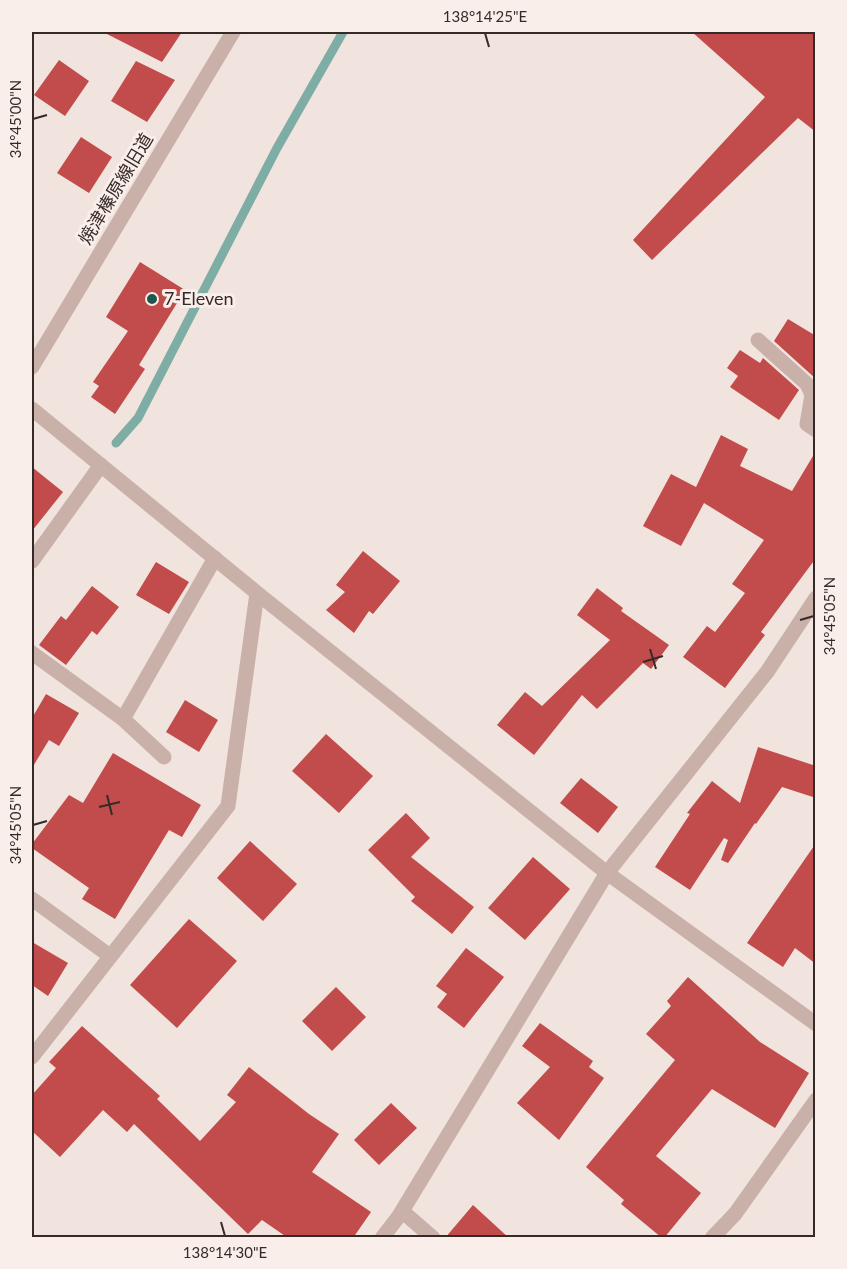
<svg xmlns="http://www.w3.org/2000/svg" width="847" height="1269" viewBox="0 0 847 1269" font-family="Lato,'Noto Sans JP',sans-serif">
<rect width="100%" height="100%" fill="#f1e3dd"/>
<g fill="none" stroke-linecap="round" stroke-linejoin="round">
<!-- stream -->
<path stroke="#7dada4" stroke-width="9" d="M116,443L138,418L277,148L343,32"/>
</g>
<!-- building -->
<path fill="#c14c4b" d="M103,32H182L162,62Z
M692,32H816V132L798,118L652,260L633,240L765,97Z
M59,60L89,81L65,116L34,95Z
M136,61L175,80L147,122L111,101Z
M81,137L112,157L89,193L57,173Z
M140,262L185,290L139,365L145,369L115,414L91,397L99,386L93,382L128,331L106,317Z
M788,319L816,336V379L774,341Z
M740,350L760,363L763,358L799,390L779,420L730,387L738,376L727,368Z
M721,435L748,449L740,466L792,491L816,451V558L761,632L765,635L725,688L683,657L707,626L715,632L745,593L732,584L764,540L704,503L681,546L643,526L671,474L696,487Z
M32,467L63,492L32,531Z
M363,551L400,581L373,614L369,611L354,633L326,610L345,592L336,585Z
M156,562L189,582L169,614L136,595Z
M92,586L119,607L97,635L92,631L66,665L39,645L61,616L66,620Z
M597,588L623,608L621,611L669,645L651,669L643,663L597,709L582,695L534,755L497,725L525,692L542,706L610,640L577,615Z
M46,694L79,713L59,746L49,740L32,768V718Z
M185,700L218,720L199,752L166,732Z
M326,734L373,776L339,813L292,771Z
M758,747L816,766V798L782,787L756,824L755,823L728,863L721,860L728,840L724,838L690,890L655,867L690,814L687,813L712,781L740,803Z
M113,753L201,805L182,837L169,830L115,919L82,899L89,888L32,848V844L69,795L83,803Z
M581,778L618,807L598,833L560,803Z
M406,813L430,838L411,857L474,907L452,934L411,901L415,897L368,850Z
M250,841L297,884L263,921L217,878Z
M816,843V964L795,948L783,967L747,943Z
M533,857L570,889L525,940L488,908Z
M189,919L237,961L177,1028L130,985Z
M32,942L68,963L48,996L32,985Z
M466,948L504,977L464,1028L437,1007L447,994L436,986Z
M688,977L760,1042L809,1073L775,1128L712,1089L656,1156L701,1193L664,1238H662L621,1204L624,1200L586,1167L675,1060L646,1034L671,1006L667,1001Z
M336,987L366,1017L332,1051L302,1021Z
M540,1023L593,1061L589,1067L604,1078L559,1140L517,1103L550,1067L522,1046Z
M82,1026L160,1096L157,1099L200,1141L236,1102L227,1095L249,1067L309,1114L339,1134L312,1172L371,1212L353,1238H288L262,1220L248,1234L134,1124L127,1132L103,1110L60,1157L32,1131V1095L56,1068L49,1062Z
M391,1103L417,1128L379,1165L354,1140Z
M473,1205L509,1238H445Z"/>
<g fill="none" stroke-linecap="round" stroke-linejoin="round">
<!-- minor -->
<path stroke="#c9b0a9" stroke-width="15" d="M758,340L807,384L812,395L807,424L816,430
M32,367L233,32
M32,409L257,593L607,873L816,1024
M32,561L101,465
M32,653L123,719
M164,757L123,719L215,558
M32,899L110,956
M32,1057L228,806L257,593
M402,1211L433,1238
M382,1238L399,1216L607,873L767,672L816,598
M712,1238L735,1214L816,1100"/>
</g>
<!-- ticks -->
<path fill="none" stroke="#362a29" stroke-width="2" d="M485,33L489,47M33,119L47,115M800,620L814,616M650,649L656,669M643,662L663,656M107,795L112,815M99,807L120,802M33,825L47,821M221,1222L225,1236"/>
<!-- markers -->
<circle fill="#20564d" stroke="#f9eee9" stroke-width="2" cx="152" cy="299" r="6"/>
<g text-anchor="middle" stroke-width="6" stroke-linejoin="round" paint-order="stroke">
<!-- street labels -->
<g font-size="18" fill="#362a29" stroke="#f9eee9">
<text transform="translate(116 189) rotate(-59)" y="6">焼津榛原線旧道</text>
</g>
<!-- poi labels -->
<g font-size="18" fill="#362a29" stroke="#f9eee9" text-anchor="start">
<text x="164" y="305">7-Eleven</text>
</g>
</g>
<!-- border -->
<rect width="847" height="1269" fill="none" stroke="#f9eee9" stroke-width="66"/>
<rect x="33" y="33" width="781" height="1203" fill="none" stroke="#362a29" stroke-width="2"/>
<g font-size="15" text-anchor="middle" fill="#362a29">
<text x="485" y="22">138°14'25"E</text>
<text transform="translate(16 119) rotate(-90)" y="5">34°45'00"N</text>
<text transform="translate(830 616) rotate(-90)" y="5">34°45'05"N</text>
<text transform="translate(16 825) rotate(-90)" y="5">34°45'05"N</text>
<text x="225" y="1258">138°14'30"E</text>
</g>
</svg>
